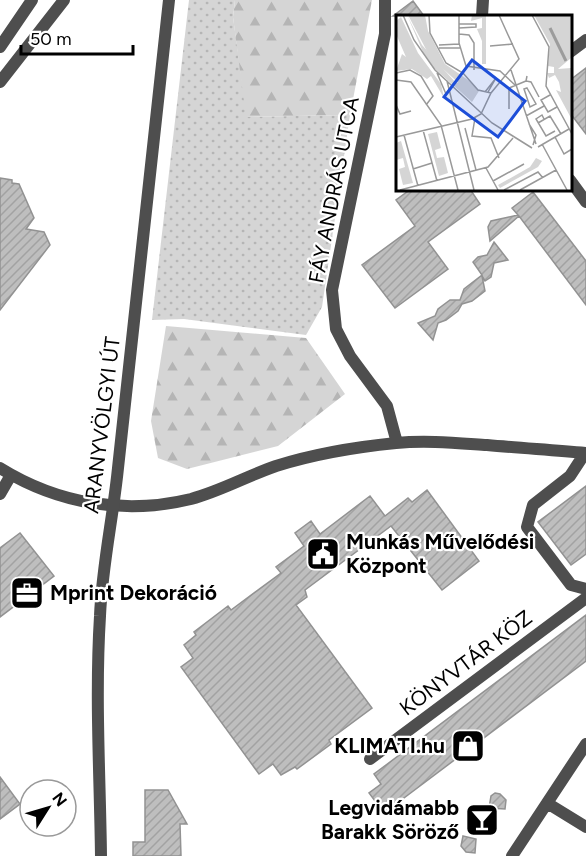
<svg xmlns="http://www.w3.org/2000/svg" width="586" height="856" viewBox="0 0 586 856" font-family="Figtree,sans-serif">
<defs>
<pattern id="grass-dots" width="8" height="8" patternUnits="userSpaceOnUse" patternTransform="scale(1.5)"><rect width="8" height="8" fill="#d5d5d5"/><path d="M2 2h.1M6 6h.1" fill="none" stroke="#b5b5b5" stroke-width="1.8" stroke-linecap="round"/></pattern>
<pattern id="forest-firs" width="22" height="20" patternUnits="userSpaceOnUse" patternTransform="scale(1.5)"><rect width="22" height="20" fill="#d5d5d5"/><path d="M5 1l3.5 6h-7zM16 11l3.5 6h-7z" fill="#b5b5b5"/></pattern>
<pattern id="building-hatch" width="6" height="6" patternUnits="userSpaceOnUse" patternTransform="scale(1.5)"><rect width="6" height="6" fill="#bebebe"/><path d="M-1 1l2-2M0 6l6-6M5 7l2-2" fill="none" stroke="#a2a2a2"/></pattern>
</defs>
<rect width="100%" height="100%" fill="#fff"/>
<!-- grass -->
<path fill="url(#grass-dots)" d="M189,0H235L233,17L247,117L350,115L322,307L306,335L184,319L152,320Z"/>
<!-- forest -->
<path fill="url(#forest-firs)" d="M235,0H372L350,115L246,117L233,17Z
M166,326L306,338L345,394L278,446L187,469L158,458L151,421Z"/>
<!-- building -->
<path fill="url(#building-hatch)" stroke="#929292" stroke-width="1.5" d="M413,1L424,16H393Z
M586,68V134L570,113V80Z
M0,178L12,180V183L19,184L34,218L26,229L44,232L50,245L0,310Z
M411,189H470L480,204L428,242L448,269L395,308L362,265L415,226L396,200Z
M533,192L586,261V305L519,216L490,241L488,227L491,221L518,215L512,208Z
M494,242L508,260L494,263L491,277L485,281L482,276L485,291L472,301L462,304L458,311L446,320L438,323L433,340L418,323L435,316L438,309L450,300H460L464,289L482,275L473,262L478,257L487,255Z
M586,486V554L571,565L538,522Z
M427,490L479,561L442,590L391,526L305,590L307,597L296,605L372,708L329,740L331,744L297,769L295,767L281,775L273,764L259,774L181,667L193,658L184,645L196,635L194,632L228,606L231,610L281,573L276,567L304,546L295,533L311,521L320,534L370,496L385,516L408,498L412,502Z
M20,533L54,576L0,617V548Z
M586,615V661L384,813L369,793L381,784L374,774Z
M0,777L20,804L0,819Z
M145,790H168L187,824H180L181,856H133V842H145Z
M495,793L500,794L506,800L505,809L489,808L491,796Z
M476,808L493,811L491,831L481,830L471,816L472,811Z
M463,836L476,839L475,853L466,852L461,846Z"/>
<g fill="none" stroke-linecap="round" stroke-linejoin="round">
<!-- minor -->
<path stroke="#4e4e4e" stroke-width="12" d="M385,0V34L332,290L336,329L350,356L387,406L397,443
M482,16L483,0
M570,52L586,40
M570,180L586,202
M585,453L570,476L533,505L527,527L571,585L586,589
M0,468C58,504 125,515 191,499C221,491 247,476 276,466C314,454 356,447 396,443C426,440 457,443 487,445C520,448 553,450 586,453
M0,494L11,475
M370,759L586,598
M547,803L586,827
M512,856L586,744"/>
<!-- tertiary -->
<path stroke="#4e4e4e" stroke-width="12" d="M0,47L32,0
M0,82L64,0
M101,856C100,776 95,696 100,616C102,566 113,518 118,468C134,312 151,156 169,0"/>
</g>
<!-- icons -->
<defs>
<symbol id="civic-square" viewBox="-11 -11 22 22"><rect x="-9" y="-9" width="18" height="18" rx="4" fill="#000" stroke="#fff"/><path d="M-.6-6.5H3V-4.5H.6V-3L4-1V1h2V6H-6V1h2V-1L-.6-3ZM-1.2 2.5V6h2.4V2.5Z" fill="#fff"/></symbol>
<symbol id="office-square" viewBox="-11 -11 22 22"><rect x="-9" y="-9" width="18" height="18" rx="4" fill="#000" stroke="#fff"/><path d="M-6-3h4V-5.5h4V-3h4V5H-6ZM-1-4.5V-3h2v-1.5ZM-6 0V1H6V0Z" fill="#fff"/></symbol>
<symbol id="shop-square" viewBox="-11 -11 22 22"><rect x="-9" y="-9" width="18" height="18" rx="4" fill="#000" stroke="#fff"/><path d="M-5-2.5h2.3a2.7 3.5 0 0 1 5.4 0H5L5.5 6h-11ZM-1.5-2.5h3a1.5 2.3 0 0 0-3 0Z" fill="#fff"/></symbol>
<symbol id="bar-square" viewBox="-11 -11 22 22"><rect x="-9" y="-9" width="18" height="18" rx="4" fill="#000" stroke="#fff"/><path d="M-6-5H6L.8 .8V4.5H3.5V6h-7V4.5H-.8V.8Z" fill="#fff"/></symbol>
</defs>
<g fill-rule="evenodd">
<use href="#civic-square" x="304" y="535" width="38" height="38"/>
<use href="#office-square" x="8" y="574" width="38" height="38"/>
<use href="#shop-square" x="449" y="727" width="38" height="38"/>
<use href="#bar-square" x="463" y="801" width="38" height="38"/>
</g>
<g text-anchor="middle" stroke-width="4.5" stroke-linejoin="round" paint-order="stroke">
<!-- street labels -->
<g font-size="21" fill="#000" stroke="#fff">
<text transform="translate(334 190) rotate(-79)" y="7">FÁY ANDRÁS UTCA</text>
<text transform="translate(102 425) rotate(-83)" y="7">ARANYVÖLGYI ÚT</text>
<text transform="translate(466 663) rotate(-37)" y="7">KÖNYVTÁR KÖZ</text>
</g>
<!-- poi labels -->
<g font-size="21" font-weight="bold" fill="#000" stroke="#fff" text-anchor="start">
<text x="346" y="549">Munkás Művelődési<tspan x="346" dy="24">Központ</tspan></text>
<text x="50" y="600">Mprint Dekoráció</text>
<text x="445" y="753" text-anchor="end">KLIMATI.hu</text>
<text x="459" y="815" text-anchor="end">Legvidámabb<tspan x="459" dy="24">Barakk Söröző</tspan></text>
</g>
</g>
<!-- overview -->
<g transform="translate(396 15)">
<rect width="176" height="176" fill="#fff"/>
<path d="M11,0L26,30L60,68L72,65L83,76L76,87L38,53L27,37ZM138,0H175V43L162,54L175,53V103L160,75L165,77L163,67L159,60L153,63L151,58H158V52L152,51L154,29Z" fill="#d5d5d5"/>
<path d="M12,0H29L32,16L49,49L72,65L67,72L34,42ZM5,2L22,38L45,69L48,83L35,61L31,64L16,54L0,56L6,39L10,42L0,19L2,6L0,17V6Z" fill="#d5d5d5"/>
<path d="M76,0H90V49H86V26L81,14L86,13V3L75,6ZM41,117L45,133L39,135L41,143L48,142L52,158L43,161L32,119ZM5,126L17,168L7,170L3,154L9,152L7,143L0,145V128ZM140,143L146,146L142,152L104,173L102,170L134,152Z" fill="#d5d5d5"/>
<path fill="none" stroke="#9c9c9c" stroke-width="3" d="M154,13L170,46"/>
<path fill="none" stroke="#999" stroke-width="1.5" d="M7,0L18,25L39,55L96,108L136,133M33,0L34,18L50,48L67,58L82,75L95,78M63,0V28L70,51L104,56L119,70M136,0L153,32L150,71L176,119M63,9H80V12L63,13M63,19L73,20L78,28V55M43,30L63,29M94,31L117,29M43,33H64M115,55L140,129M0,58L14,55L25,61L37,81L30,90M41,58L50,79M131,61L130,66L135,67L143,82M0,65L15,67L45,110L62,175M51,66L78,175M131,73L140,89L134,92L128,74ZM89,77L100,63L92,77M154,80L145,85L152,97L161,92M0,90L4,99L15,96M113,94V73L130,66M130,101L148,91M79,103L76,121L95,123L103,143M148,104L146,100L140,104L150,121L159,116M142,108L154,101L165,119M133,109L140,120L137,130M69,113L80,155M27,115L41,166M8,120L22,171M0,122L76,104L85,99L95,78L123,44L103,0M159,122L168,139L176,134M146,129L171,175M142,132L173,114M90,153L102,175M17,154L36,148M97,166L128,149M4,175L92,152L117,123M108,175L142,157L147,163M124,175L160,155"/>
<path fill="#1d4ed8" fill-opacity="0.15" stroke="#1d4ed8" stroke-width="3" d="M76,45L129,86L102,122L48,82Z"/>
<rect width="176" height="176" fill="none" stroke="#000" stroke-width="3"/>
</g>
<!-- north arrow -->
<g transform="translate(48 808) rotate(53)"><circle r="28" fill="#ffffff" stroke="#999999" stroke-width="1.5"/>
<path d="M0-4.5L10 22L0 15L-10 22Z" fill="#000000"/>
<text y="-9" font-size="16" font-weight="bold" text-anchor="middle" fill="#000000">N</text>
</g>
<!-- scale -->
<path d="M21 45v9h112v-9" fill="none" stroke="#000000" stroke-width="3"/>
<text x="30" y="45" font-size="18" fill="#000000" stroke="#ffffff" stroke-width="4.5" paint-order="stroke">50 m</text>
</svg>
